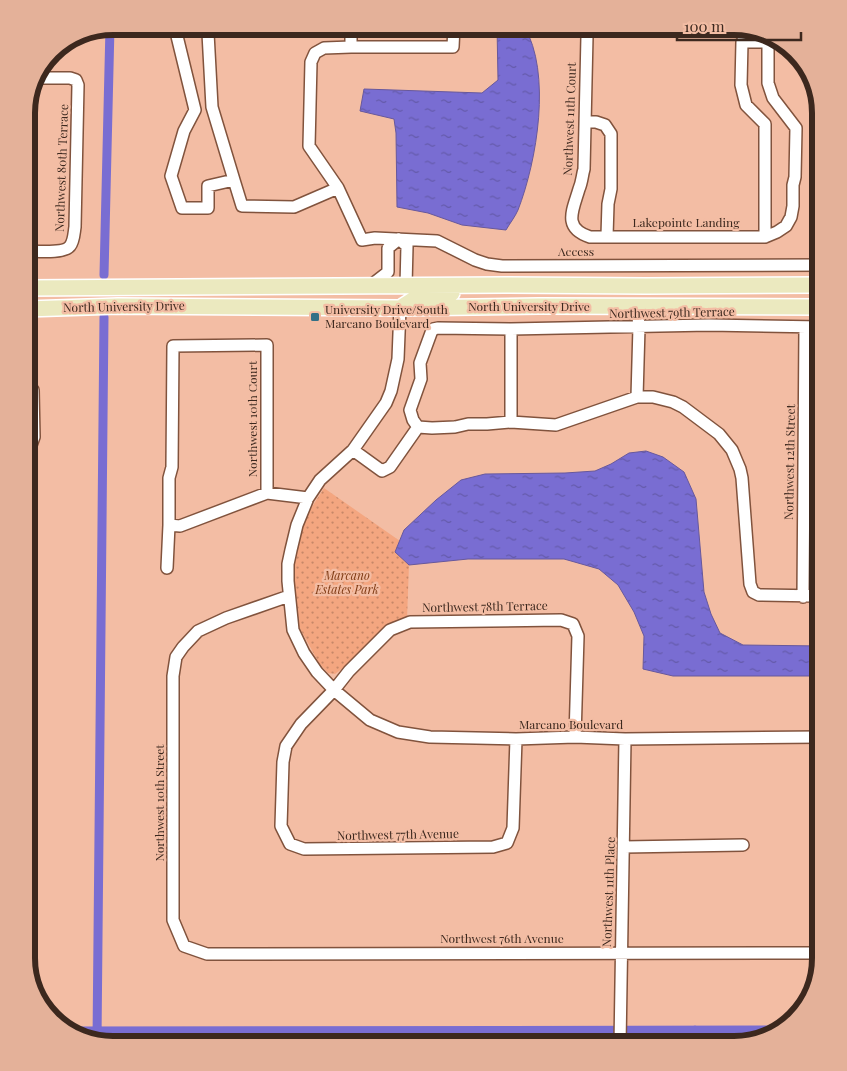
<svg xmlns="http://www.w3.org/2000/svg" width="847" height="1071" viewBox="0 0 847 1071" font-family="'Playfair Display',serif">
<defs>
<pattern id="park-dots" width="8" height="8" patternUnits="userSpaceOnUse" patternTransform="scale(1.25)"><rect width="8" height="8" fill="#f4a680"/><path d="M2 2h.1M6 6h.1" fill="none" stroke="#c78768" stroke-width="1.8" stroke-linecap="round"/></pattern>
<pattern id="water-ripples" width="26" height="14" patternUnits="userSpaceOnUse" patternTransform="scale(1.25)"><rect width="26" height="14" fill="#796dd2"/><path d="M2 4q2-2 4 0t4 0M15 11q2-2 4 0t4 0" fill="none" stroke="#645aaa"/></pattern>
</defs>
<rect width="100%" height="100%" fill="#f3bda4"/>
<!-- park -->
<path fill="url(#park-dots)" d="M324,488L400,541L395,552L409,565L407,619L385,626L343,668L335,674L328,673L319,663L298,625L290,587L296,538L310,510Z"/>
<!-- water -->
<path fill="url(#water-ripples)" stroke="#67589c" d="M497,26H524C552,73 537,161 518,210C515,217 510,223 506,230L462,225L428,213L397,207L396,133L394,119L360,111L364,89L482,93L498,80Z
M646,451L663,457L684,472L696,499L704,592L711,614L720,633L743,645L821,646V676H673L643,669L644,636L634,612L618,585L599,569L564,559H468L409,565L395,552L404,530L436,500L461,480L485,474L565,473L595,471L611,464L629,453Z"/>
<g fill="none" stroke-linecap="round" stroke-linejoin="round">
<!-- canal -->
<path stroke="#796dd2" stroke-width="9" d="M104,275L110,27
M695,1030V1045
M67,1031L782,1030
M97,1041L104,317"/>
<defs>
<path id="minor" d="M177,26L176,32L195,110L184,131L171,176L182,208H208V186L234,180L242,206L294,207L338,188
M209,26L208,33L212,107L234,180
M351,26V47L324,48L315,53L311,62L309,146L338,188L362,240L375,238L437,241L475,260L487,264L502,266L821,265
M595,26L590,29L587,36L584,169C582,176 582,182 579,189C573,210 562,228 590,237H765L777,232L786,226L791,217L793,206V185L795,177L796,128L773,98L768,83V35
M351,47H453L454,26
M586,122H596L605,125L611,134V189L608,204L607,236
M765,237V124L746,105L741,85L742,42H768
M26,251C36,251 64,254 70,246C74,241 74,233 75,227L78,85L76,80L70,78H34
M370,286L388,272V248L399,239L407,246L406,286
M400,308L398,359L391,391L386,403L353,450L320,480L308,498L297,525L291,550L288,564V581L293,630L304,653L317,672L334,690L370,720L398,732L430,737L516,739L575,737L625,739L821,737
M637,397L639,327L637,307
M511,422V329
M418,427L432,428L455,427L468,424H487L511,422L556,425L637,397H653L673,402L683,407L719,434L732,450L740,469L742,478L750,584L753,592L759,595L821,596
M418,427L413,420L410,410L421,379L420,363L431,333L433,329L438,328L511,329L709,325L821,327
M353,450L382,471L390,467L418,427
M169,525L180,526L267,493L308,498
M167,568L169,525V478L172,467L173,346L267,345V493
M26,577H30L29,451L34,437L33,390H26
M289,596L226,618L198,631L183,647L176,657L173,676V920L184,946L207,954L821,953
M803,597L805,327
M516,739L513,828L507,843L493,847L304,849L290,844L281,826L283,762L286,746L301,724L334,690L349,671L390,630L410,622L561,620L573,624L578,636L575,737
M624,847L743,845
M620,1045C621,943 624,841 625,739"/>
<path id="major" d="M26,288L505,285L646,286L821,285
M403,306L417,297L452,293
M26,309L118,306L400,308L539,306L821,307"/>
</defs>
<!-- minor casing -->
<use href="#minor" stroke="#81533d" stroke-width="14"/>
<!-- major casing -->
<use href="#major" stroke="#fff" stroke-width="18"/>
<!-- minor -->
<use href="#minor" stroke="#fff" stroke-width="11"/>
<!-- major -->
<use href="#major" stroke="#ebe9bf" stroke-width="15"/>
</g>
<!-- markers -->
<rect fill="#336f86" stroke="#f3bda4" stroke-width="2" x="310" y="312" width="10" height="10" rx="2.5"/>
<g text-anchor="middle" stroke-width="4.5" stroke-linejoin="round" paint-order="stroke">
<!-- street labels -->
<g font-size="12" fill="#3c281e" stroke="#f3bda4">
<text transform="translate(570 119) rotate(-88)" y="4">Northwest 11th Court</text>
<text transform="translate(62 168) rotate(-88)" y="4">Northwest 80th Terrace</text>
<text x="686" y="227">Lakepointe Landing</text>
<text x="576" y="256">Access</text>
<text transform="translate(124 307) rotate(-1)" y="4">North University Drive</text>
<text x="529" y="311">North University Drive</text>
<text transform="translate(672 313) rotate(-1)" y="4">Northwest 79th Terrace</text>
<text transform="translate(253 419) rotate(-90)" y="4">Northwest 10th Court</text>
<text transform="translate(790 462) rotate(-89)" y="4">Northwest 12th Street</text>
<text transform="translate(485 607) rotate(-1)" y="4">Northwest 78th Terrace</text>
<text x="571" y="729">Marcano Boulevard</text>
<text transform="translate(160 803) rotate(-90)" y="4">Northwest 10th Street</text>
<text transform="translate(398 835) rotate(-1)" y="4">Northwest 77th Avenue</text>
<text transform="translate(609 892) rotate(-88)" y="4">Northwest 11th Place</text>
<text x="502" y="943">Northwest 76th Avenue</text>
</g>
<!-- poi labels -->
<g font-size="12" fill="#3c281e" stroke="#f3bda4" text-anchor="start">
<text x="325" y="314">University Drive/South<tspan x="325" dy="14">Marcano Boulevard</tspan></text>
</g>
<!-- park labels -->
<g font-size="12" font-style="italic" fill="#7f3a13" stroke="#f3bda4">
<text x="347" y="580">Marcano<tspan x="347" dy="14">Estates Park</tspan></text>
</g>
</g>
<!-- crop -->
<path d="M0 0H847V1071H0ZM113 35H734A78 78 0 0 1 812 113V958A78 78 0 0 1 734 1036H113A78 78 0 0 1 35 958V113A78 78 0 0 1 113 35Z" fill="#e4b199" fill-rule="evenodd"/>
<path fill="none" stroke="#3c281e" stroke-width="6" d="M113 35H734A78 78 0 0 1 812 113V958A78 78 0 0 1 734 1036H113A78 78 0 0 1 35 958V113A78 78 0 0 1 113 35Z"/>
<!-- scale -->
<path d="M677 32v8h124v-8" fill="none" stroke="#3c281e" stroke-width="2.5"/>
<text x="684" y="32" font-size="15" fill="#3c281e" stroke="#f3bda4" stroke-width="4" paint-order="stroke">100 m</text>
</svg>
